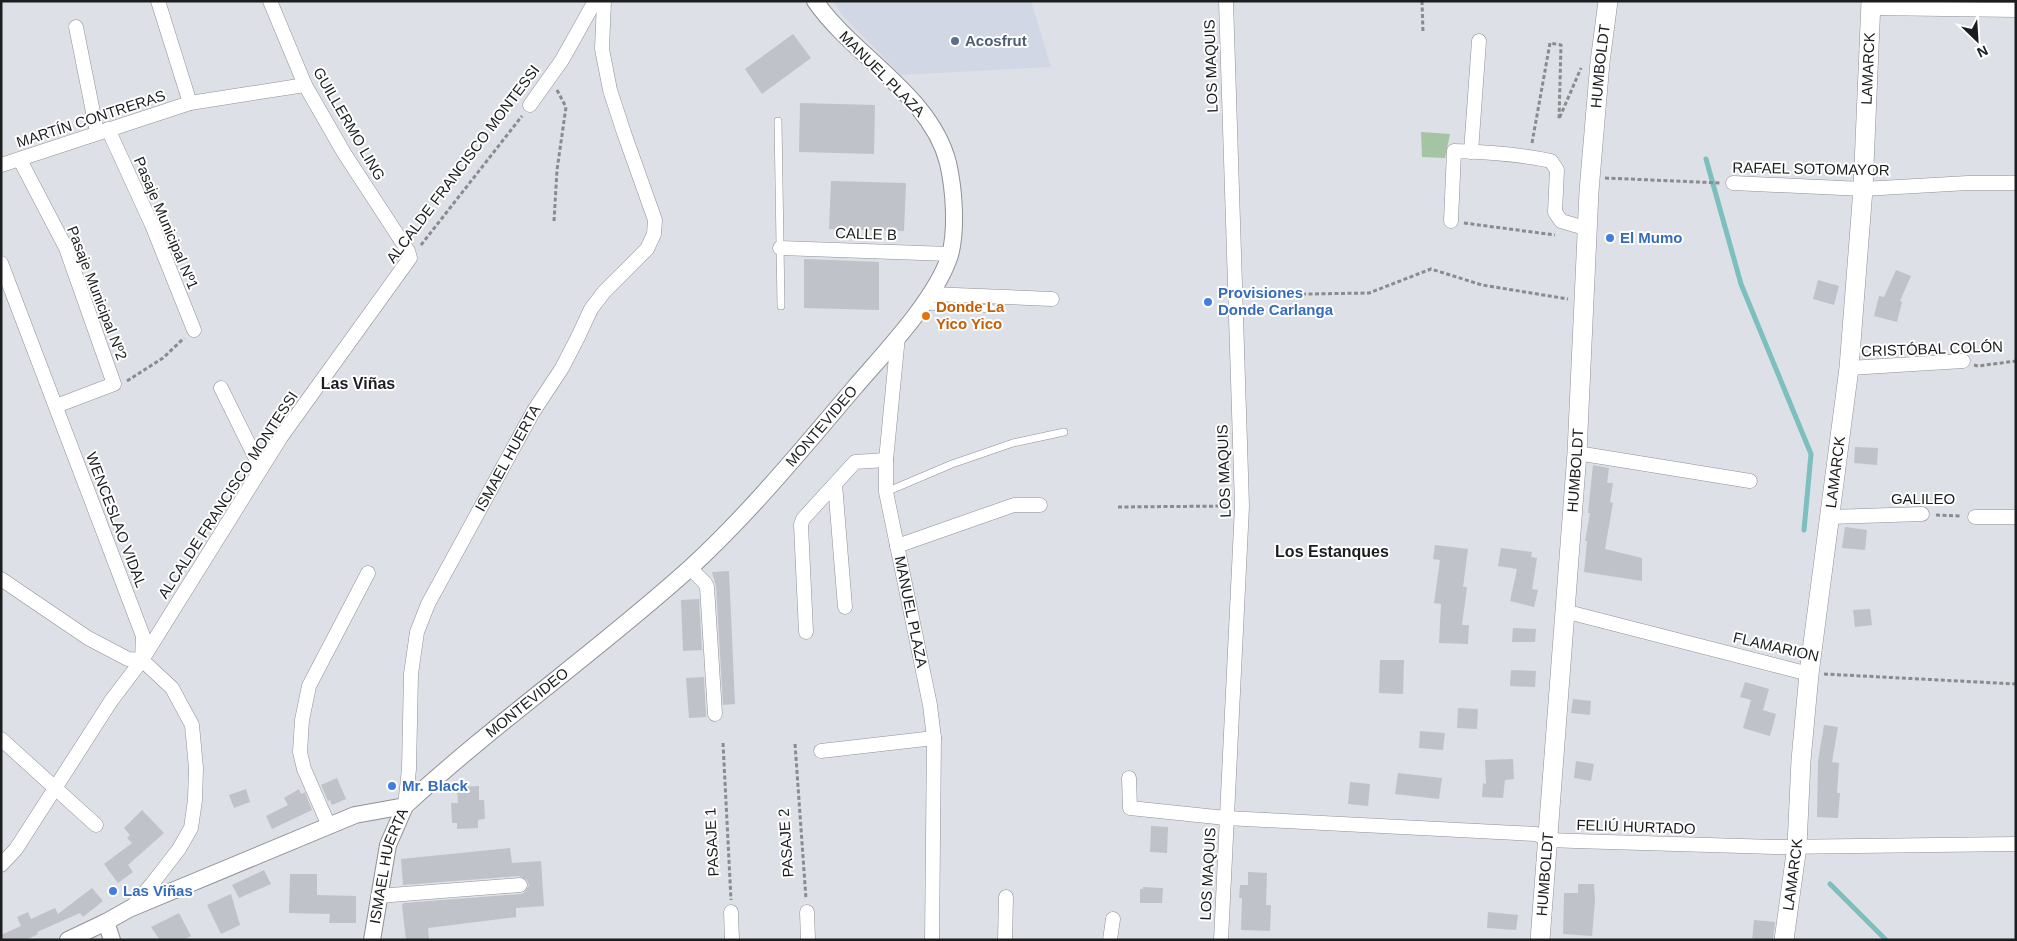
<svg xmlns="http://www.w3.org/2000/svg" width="2017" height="941" viewBox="0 0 2017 941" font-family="Helvetica,sans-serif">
<rect width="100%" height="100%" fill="#dde0e6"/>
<!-- built -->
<path fill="#d1d7e5" d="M833,1H1031L1051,67L901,75L842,15Z"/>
<!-- green -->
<path fill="#a4c4a4" d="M1421,132L1450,134L1445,158L1422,157Z"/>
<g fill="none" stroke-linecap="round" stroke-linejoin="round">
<!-- stream -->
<path stroke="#7dbebf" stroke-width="5" d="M1706,159L1741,284L1811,454L1804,530
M1830,884L1886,940"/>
</g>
<!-- building -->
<path fill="#bfc2c8" d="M793,34L811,58L762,94L745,69Z
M800,103L875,105L874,154L799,152Z
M831,181L906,183L904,231L829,229Z
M804,259L879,262V310L804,308Z
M1896,270L1911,276L1900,301L1902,302L1897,322L1874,316L1879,296L1884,297Z
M1818,280L1839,286L1834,305L1813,299Z
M1855,447L1878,448L1877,465L1854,463Z
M1593,465L1609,468L1607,483H1613L1610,502L1613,503L1605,549L1642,558V581L1584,572L1587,541H1585L1590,513H1588Z
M1845,527L1867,530L1865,550L1842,548Z
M1435,545L1468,549L1463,587H1467L1462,625H1469L1468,644L1439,643L1441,604L1434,603L1440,560L1433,559Z
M1501,548L1532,552L1531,557L1537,558L1532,589L1538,590L1534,607L1510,601L1517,569L1498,566Z
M729,571L735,704L723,705L716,586L712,572Z
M699,599L702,650L683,651L681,600Z
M1870,609L1872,625L1855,627L1853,610Z
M1513,628L1536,629L1535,642H1512Z
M1380,660H1404L1403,694L1379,693Z
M1511,670L1536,671L1535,687L1510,686Z
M704,677L706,717L689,718L686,678Z
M1745,682L1769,689L1763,710L1776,714L1770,736L1743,728L1751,700L1740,697Z
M1573,699L1591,701L1590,715L1571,713Z
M1458,708L1478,709L1477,729L1457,728Z
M1824,725L1838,727L1832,762L1839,763L1837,793H1840L1838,818L1817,817L1818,761Z
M1420,731L1445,733L1443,750L1419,748Z
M1513,759L1514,779L1505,780L1503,798L1482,797L1483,783L1486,784L1485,760Z
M1576,761L1594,764L1591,781L1574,778Z
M1398,773L1442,778L1439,799L1395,794Z
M337,778L346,799L332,805L330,800L328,801L321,785Z
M1350,782L1370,784L1368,806L1348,804Z
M479,786V800H484L485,819L478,820V828L457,829V823H452L451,803H458L457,787Z
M246,789L250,802L234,808L229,795Z
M299,789L301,794L305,792L312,810L272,829L266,816L288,805L284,798Z
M142,810L164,833L128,865L133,872L118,883L104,864L132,843L127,838L130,835L124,828Z
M1151,826L1168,827L1167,853L1150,852Z
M510,848L512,863L541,861L544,906L516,908V917L428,928L429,940H406L402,905L404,903L521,894L525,892L529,885L527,880L519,876L403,885L401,859Z
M264,870L271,884L239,898L232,885Z
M1248,872L1267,873L1266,905H1271L1270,931L1241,930L1242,898H1239L1240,885H1248Z
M290,874H317V895L356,896V923H329L330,914L289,913Z
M1578,884H1594L1595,901L1592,936L1563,934L1564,893H1578Z
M1143,887L1163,888L1162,903H1140V889H1143Z
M92,888L103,901L83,917L80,913L37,932L38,934L26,940H1V935L21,926L17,917L28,912L31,919L55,908L58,914Z
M231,894L240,925L221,934L207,905Z
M1488,912L1518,915L1516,930L1487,928Z
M179,913L191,936L184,940H160L151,927Z
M1754,920L1775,922L1773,940H1752Z"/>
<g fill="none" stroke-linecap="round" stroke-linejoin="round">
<defs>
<path id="service" d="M778,121L781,306
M924,306L999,309
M886,492L952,464L1013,443L1064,432"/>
<g id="minor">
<path d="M158,1L190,103"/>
<path d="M1871,8L2016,10"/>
<path d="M76,27L97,132"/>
<path d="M530,105L562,60L595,1"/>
<path d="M108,129L152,225L194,330"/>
<path d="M1471,152L1479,41"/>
<path d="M20,160L66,248L114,384L56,406"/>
<path d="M1,165L190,103L305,85"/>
<path d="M1733,183L1863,189L1968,183H2016"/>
<path d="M1451,221L1454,151C1487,152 1520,154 1551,161L1557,170L1555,212L1561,221L1588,229"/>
<path d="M780,248L950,254"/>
<path d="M1,263L143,636L142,660L172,688L192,725L196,768L195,800L191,828L179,849L152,884L131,908"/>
<path d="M930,294L1052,299"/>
<path id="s1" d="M898,336L886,460V492L930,705L934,738L932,940"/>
<path d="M1849,368L1963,361"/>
<path d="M221,388L261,469"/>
<path d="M1577,453L1750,481"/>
<path d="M835,484L845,607"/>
<path d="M1830,517L1922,514"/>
<path d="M1975,517H2016"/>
<path d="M897,546L1014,505H1040"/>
<path d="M690,568L705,583L707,587L715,714"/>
<path d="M1,579L88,638L128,659L142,660"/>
<path d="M1564,611L1809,674"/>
<path d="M806,632L801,525L803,519L855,462L886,460"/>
<path d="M1,739L96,825"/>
<path d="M821,751L934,738"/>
<path d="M1129,778L1130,808L1226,818L1536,834L1549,840L1575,841L1775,847L2016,844"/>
<path id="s2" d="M405,806L409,769L411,674L417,632L428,604L533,412L562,368L578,337L591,309L604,292L647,249L654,234L655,220L624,133L610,90L602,49L604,1"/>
<path d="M329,826L304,769L300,752L302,720L309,686L368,573"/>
<path d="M1,865L16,849L111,701L142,660L281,437L410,258L408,251L344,153L305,85L270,1"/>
<path d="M378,896L520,885"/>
<path d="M731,912L732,940"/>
<path d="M807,912L808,940"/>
<path d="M1005,940L1006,897"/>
<path d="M1110,940L1113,919"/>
<path d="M1221,940L1242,506L1226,1"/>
</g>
<g id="tertiary">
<path d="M106,922L112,940"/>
<path id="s3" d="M68,940L106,922L129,909L355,815L405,806C496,722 598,651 690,568C750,513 802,449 855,387C885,352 936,299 950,255C957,229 954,189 948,163C931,95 854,57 815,1"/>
<path id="s4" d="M372,940L388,845L405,806"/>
</g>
<g id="secondary">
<path id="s5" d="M1540,940L1577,453L1589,191L1600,62L1608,1"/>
<path id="s6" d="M1784,940L1797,846L1801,760L1809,674L1849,368L1863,189L1871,1"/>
</g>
</defs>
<!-- service casing -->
<use href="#service" stroke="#8e9196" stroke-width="8"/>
<!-- minor casing -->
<use href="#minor" stroke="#8e9196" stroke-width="15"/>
<!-- tertiary casing -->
<use href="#tertiary" stroke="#8e9196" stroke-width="18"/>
<!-- secondary casing -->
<use href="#secondary" stroke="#8e9196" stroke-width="20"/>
<!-- path -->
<path stroke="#898b8f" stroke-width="3" stroke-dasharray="4 2.5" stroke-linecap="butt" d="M1422,1L1423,32
M1532,143L1550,43L1561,45L1559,119L1581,68
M1605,178L1721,183
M554,221L557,170L566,107L557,90
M1464,223L1555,235
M421,245L522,116
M1250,295L1369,293L1431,269L1482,285L1568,299
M1974,365L1978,366L2016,361
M127,381L163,358L184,338
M1118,507L1229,506
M1936,515L1962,516
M1824,674L2016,684
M723,743L731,900
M795,744L806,899"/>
<!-- service -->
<use href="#service" stroke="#fff" stroke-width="7"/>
<!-- minor -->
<use href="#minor" stroke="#fff" stroke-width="14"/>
<!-- tertiary -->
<use href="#tertiary" stroke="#fff" stroke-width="16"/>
<!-- secondary -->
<use href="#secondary" stroke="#fff" stroke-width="19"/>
</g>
<!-- markers -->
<circle fill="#5c6f8a" stroke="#fff" stroke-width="2" cx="955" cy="41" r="5"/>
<g fill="#3f7fe0" stroke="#fff" stroke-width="2">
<circle cx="1610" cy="238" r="5"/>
<circle cx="1208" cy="302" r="5"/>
<circle cx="392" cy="786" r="5"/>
<circle cx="113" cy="891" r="5"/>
</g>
<circle fill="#e8710a" stroke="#fff" stroke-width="2" cx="926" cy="316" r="5"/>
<g text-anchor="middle" stroke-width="4" stroke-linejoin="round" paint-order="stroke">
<!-- service labels -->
<g font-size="15" font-weight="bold" fill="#4e5e75" stroke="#fff" text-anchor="start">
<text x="965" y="46">Acosfrut</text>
</g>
<!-- street labels -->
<g font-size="15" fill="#1c1d1f" stroke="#fff">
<text transform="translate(1211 66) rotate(-92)" y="5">LOS MAQUIS</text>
<text dy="5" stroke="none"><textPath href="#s5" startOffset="876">HUMBOLDT</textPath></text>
<text dy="5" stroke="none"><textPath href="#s6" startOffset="876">LAMARCK</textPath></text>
<text transform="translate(882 74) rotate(45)" y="5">MANUEL PLAZA</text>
<text transform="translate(91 119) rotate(-18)" y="5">MARTÍN CONTRERAS</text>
<text transform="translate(349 124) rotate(60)" y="5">GUILLERMO LING</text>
<text transform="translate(463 164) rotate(-53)" y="5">ALCALDE FRANCISCO MONTESSI</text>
<text transform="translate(1811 169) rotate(1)" y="5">RAFAEL SOTOMAYOR</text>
<text transform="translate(166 223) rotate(67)" y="5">Pasaje Municipal Nº1</text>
<text transform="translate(866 234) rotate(2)" y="5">CALLE B</text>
<text transform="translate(97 293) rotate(69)" y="5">Pasaje Municipal Nº2</text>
<text transform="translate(1932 349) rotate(-2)" y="5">CRISTÓBAL COLÓN</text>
<text dy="5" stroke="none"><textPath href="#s3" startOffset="929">MONTEVIDEO</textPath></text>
<text dy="5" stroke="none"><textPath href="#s2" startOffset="371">ISMAEL HUERTA</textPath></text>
<text transform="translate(1224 471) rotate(-92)" y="5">LOS MAQUIS</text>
<text dy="5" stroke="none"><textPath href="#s5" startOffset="471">HUMBOLDT</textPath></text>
<text dy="5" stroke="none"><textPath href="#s6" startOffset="471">LAMARCK</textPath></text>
<text transform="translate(228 495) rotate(-57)" y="5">ALCALDE FRANCISCO MONTESSI</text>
<text x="1923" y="504">GALILEO</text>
<text transform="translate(116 520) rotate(69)" y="5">WENCESLAO VIDAL</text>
<text dy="5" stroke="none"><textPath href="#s1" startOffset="279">MANUEL PLAZA</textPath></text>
<text transform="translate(1776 647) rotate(13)" y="5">FLAMARION</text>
<text dy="5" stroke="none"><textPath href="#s3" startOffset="524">MONTEVIDEO</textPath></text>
<text transform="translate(1636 827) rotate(2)" y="5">FELIÚ HURTADO</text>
<text transform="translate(712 842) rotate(-93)" y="5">PASAJE 1</text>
<text transform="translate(786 843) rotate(-94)" y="5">PASAJE 2</text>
<text dy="5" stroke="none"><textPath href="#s4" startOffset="76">ISMAEL HUERTA</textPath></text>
<text transform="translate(1208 874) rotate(-87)" y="5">LOS MAQUIS</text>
<text dy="5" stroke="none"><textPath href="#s5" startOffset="66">HUMBOLDT</textPath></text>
<text dy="5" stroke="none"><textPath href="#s6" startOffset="66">LAMARCK</textPath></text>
</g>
<!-- shop labels -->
<g font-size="15" font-weight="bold" fill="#366cbe" stroke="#fff" text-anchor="start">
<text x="1620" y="243">El Mumo</text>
<text x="1218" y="298">Provisiones<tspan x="1218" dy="17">Donde Carlanga</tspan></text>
<text x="402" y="791">Mr. Black</text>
<text x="123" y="896">Las Viñas</text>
</g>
<!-- food labels -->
<g font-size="15" font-weight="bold" fill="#c56008" stroke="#fff" text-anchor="start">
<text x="936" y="312">Donde La<tspan x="936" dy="17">Yico Yico</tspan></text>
</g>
<!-- neighbourhood labels -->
<g font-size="16" font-weight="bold" fill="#1c1d1f" stroke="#fff">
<text x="358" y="389">Las Viñas</text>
<text x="1332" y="557">Los Estanques</text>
</g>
</g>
<!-- border -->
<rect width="2017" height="941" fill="none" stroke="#1c1d1f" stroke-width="5"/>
<!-- north arrow -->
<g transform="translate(1977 40) rotate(155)" stroke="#ffffff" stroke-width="4" paint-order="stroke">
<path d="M0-4L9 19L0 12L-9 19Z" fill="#1c1d1f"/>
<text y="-8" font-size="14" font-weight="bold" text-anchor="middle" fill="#1c1d1f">N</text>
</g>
</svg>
